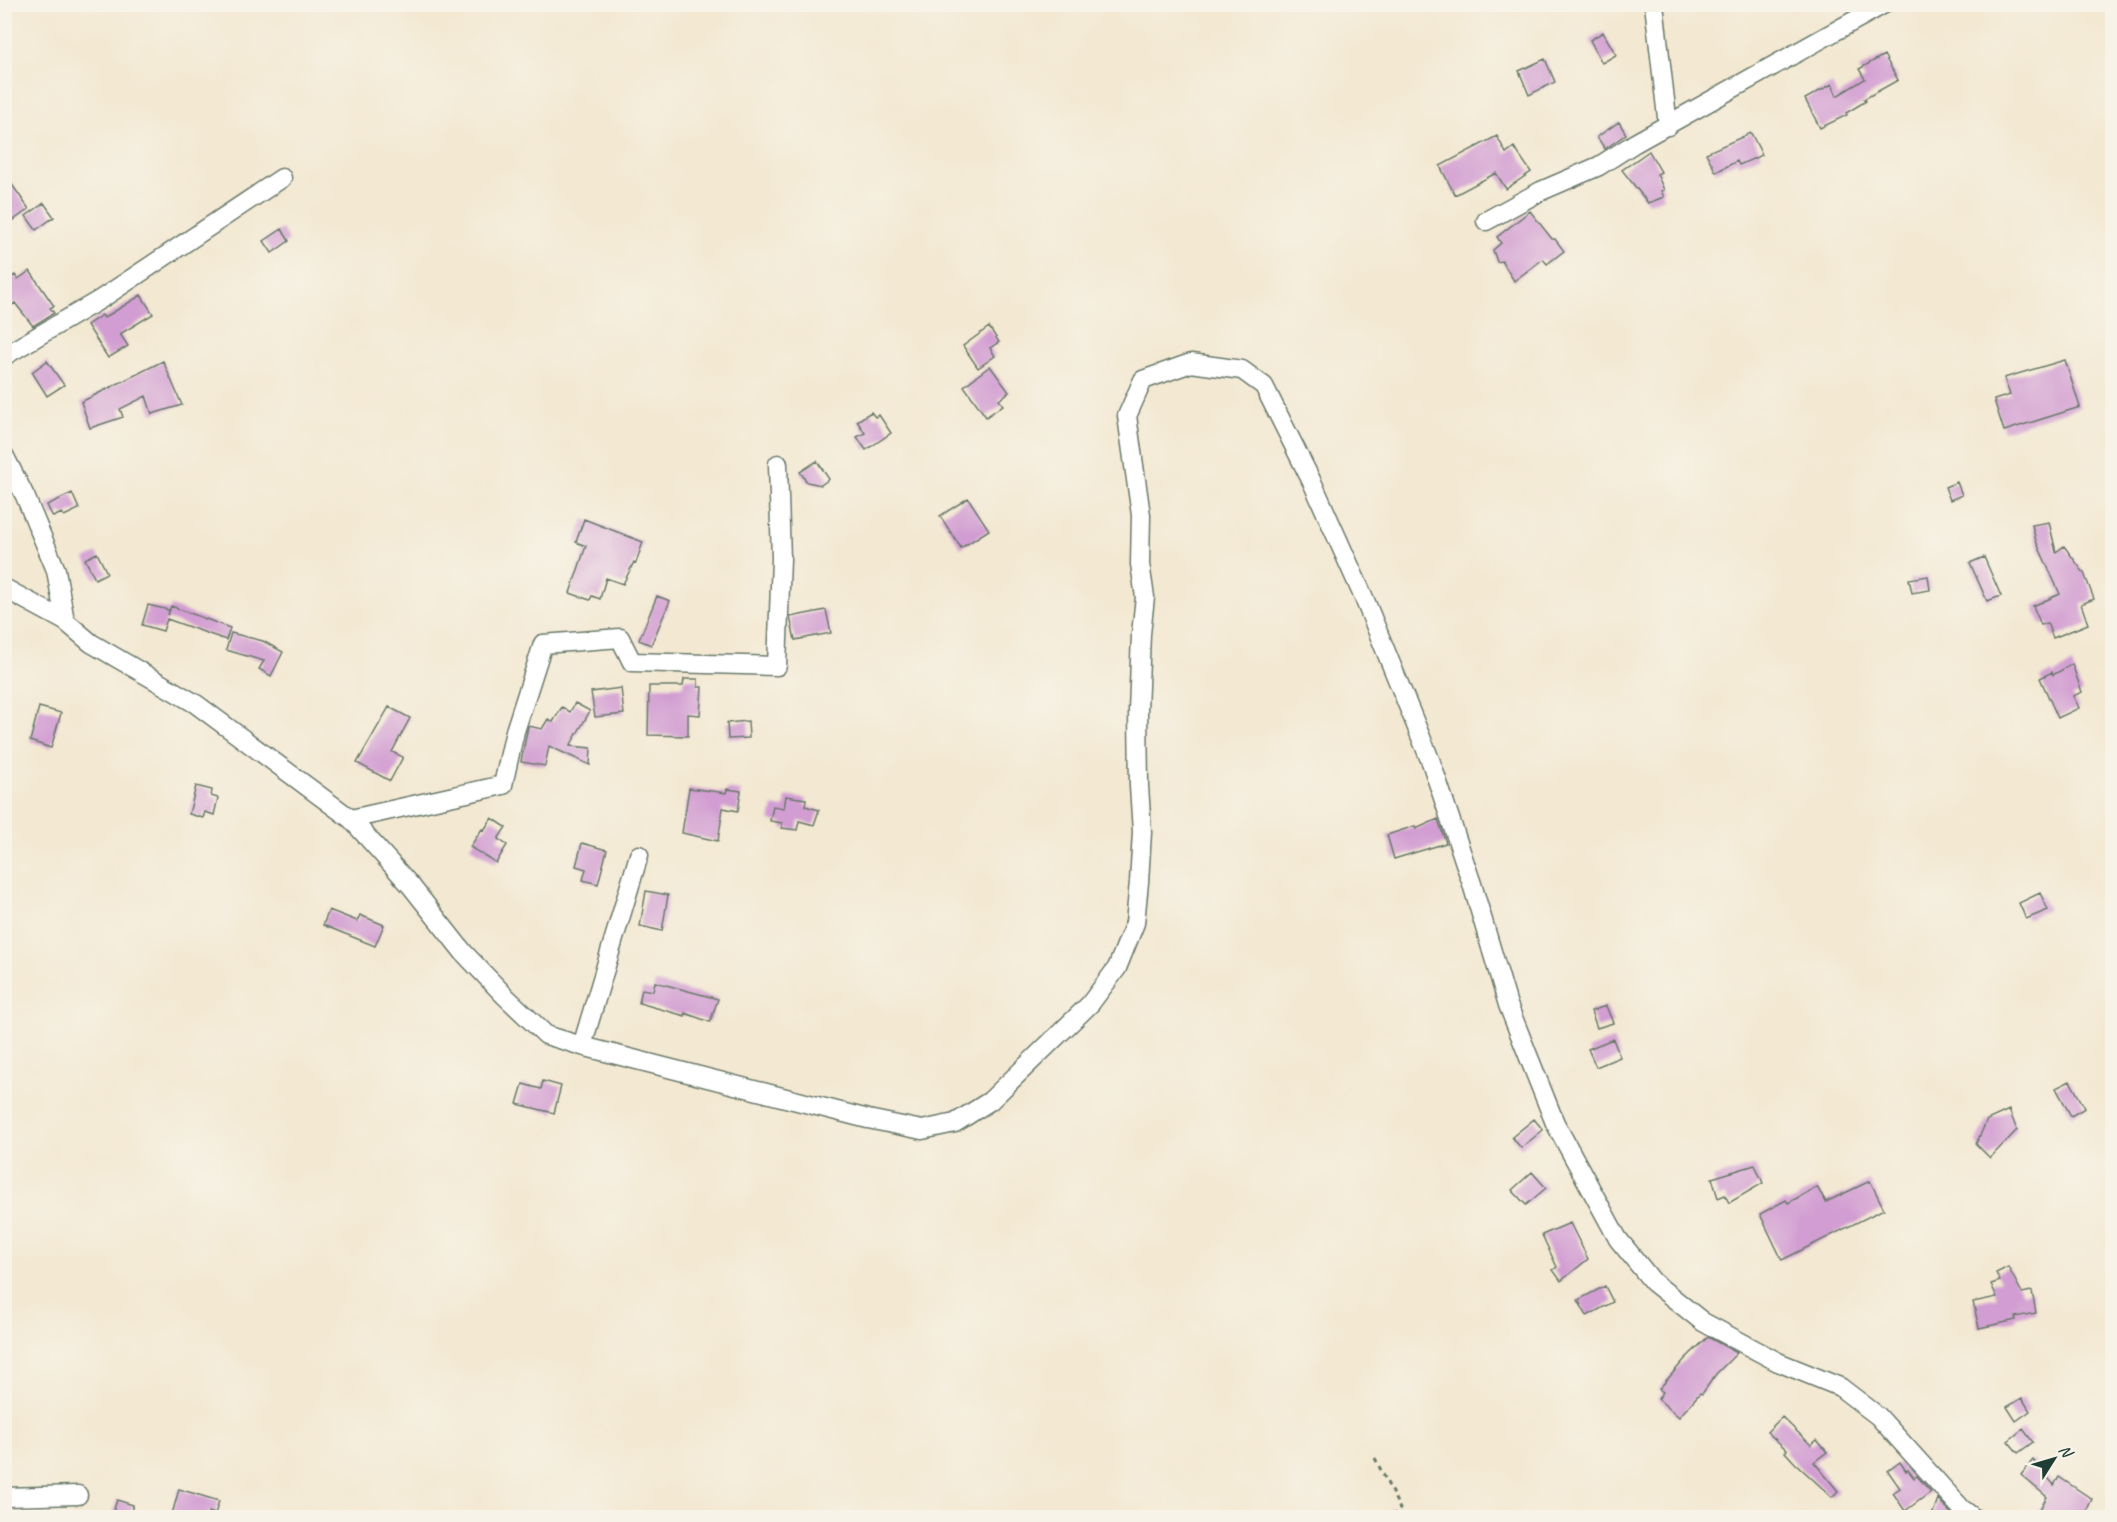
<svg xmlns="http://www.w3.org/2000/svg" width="2117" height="1522" viewBox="0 0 2117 1522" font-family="Caveat,sans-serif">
<rect width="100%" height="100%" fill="#f7f3e8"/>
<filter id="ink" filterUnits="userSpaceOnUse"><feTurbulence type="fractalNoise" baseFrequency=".0167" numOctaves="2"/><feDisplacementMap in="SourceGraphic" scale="12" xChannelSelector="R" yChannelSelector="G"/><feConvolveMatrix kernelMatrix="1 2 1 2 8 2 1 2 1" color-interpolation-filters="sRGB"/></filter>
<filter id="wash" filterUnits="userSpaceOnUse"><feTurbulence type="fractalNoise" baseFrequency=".008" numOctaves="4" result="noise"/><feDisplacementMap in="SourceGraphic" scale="24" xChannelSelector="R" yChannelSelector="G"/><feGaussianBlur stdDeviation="1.35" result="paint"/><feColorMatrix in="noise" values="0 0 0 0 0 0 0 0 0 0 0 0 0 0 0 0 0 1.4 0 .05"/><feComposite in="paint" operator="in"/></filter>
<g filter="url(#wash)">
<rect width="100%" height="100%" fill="#f3e8d1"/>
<g id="blocks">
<!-- building -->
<path fill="#d29dd2" d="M1603,32L1616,55L1602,63L1590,40Z
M1884,55L1898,80L1864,99L1866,101L1846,113L1847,115L1820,128L1805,99L1832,84L1837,96L1865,79L1859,69Z
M1545,59L1555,82L1529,95L1519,71Z
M1619,122L1626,134L1605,149L1597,137Z
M1751,133L1762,155L1739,165L1737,161L1716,172L1706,153Z
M1497,136L1506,153L1514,147L1531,172L1506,189L1496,173L1455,195L1440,166Z
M1649,151L1661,172L1657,174L1664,190L1661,191L1664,197L1648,203L1622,170Z
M4,173L29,209L4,227Z
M44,203L54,217L36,230L26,216Z
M1530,211L1552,239H1555L1564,251L1547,264L1543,259L1514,281L1502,261L1497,262L1493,250L1501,243L1497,237Z
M282,229L289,241L272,253L264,241Z
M30,271L54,306L50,308L54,313L33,326L15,303L4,310V282L15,275L18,279Z
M141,295L153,314L120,334L128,346L108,358L87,325L102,315L104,318Z
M989,327L999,342L990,348L995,356L978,368L963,346Z
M2065,360L2080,407L2004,431L1994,400L2010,395L2004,378Z
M47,361L64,385L47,396L32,372Z
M163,361L182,405L152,414L146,396L120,409L123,417L90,428L81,402Z
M990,366L1009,392L999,400L1003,405L986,417L964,386Z
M871,412L875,417L879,415L891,433L866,450L857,437L865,433L857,421Z
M817,461L829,479L821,485L807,482L800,472Z
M1957,482L1962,495L1950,500L1945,487Z
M72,493L79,509L64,516L62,513L53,517L47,505Z
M968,498L989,530L961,548L940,516Z
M584,519L643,542L636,563L634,562L623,584L606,578L600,599L592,596L590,600L570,593L586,546L576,542Z
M2049,522L2056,552L2064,546L2084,573L2094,599L2081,604L2088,624L2053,638L2047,623L2041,625L2033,606L2060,594L2036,541L2032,525Z
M97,553L107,573L95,579L85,559Z
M1984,557L2001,596L1987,601L1970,563Z
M1928,576L1930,590L1912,593L1909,579Z
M657,596L670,601L651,645L639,640Z
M148,605L169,610L168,615L171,606L230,628L226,640L167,619L163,631L142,625Z
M826,610L831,633L795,640L790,617Z
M231,633L263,641L283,652L271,676L259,669L264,661L226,650Z
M2072,664L2082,692L2073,696L2079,708L2058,718L2040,678L2052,672L2053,675Z
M684,679H698V687H702L700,715L688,714V736L648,735L649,686H683Z
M621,688L624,714L595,717L591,692Z
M575,703L590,711L570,746L591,748L590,765L549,746L545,766L521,762L528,726L542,729L548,719L553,722L562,707L570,712Z
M39,707L61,713L51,748L30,741Z
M389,707L410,718L392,752L403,757L390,781L357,763Z
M748,721L749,738L728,739L727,723Z
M196,786L212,790L211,796L218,798L214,815L205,812L203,818L189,814Z
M689,788L726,793L727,789L741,791L738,811L723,808L718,841L682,833Z
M786,796L806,799L805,806L819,810L814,825L799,821L797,830L782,828V823L770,821L773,806L784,808Z
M492,818L506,827L498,839L507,845L496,863L470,847L482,829L484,830Z
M1438,819L1446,843L1394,859L1387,835L1415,826L1416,829Z
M582,843L607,850L598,884L583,880L586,869L576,866Z
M646,891L668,895L662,931L640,926Z
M2040,893L2048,910L2026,919L2019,903Z
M329,910L357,921L360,915L384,925L375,946L323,925Z
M655,982L718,999L710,1022L685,1013V1016L639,1003L642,989L653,991Z
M1606,1006L1613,1023L1597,1028L1591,1011Z
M1613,1039L1620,1057L1596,1067L1588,1049Z
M543,1081L561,1086L554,1113L517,1104L523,1084L541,1089Z
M2070,1081L2085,1108L2071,1116L2056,1088Z
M2009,1110L2017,1130L1990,1158L1976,1144L1987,1120Z
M1534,1119L1543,1130L1521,1148L1512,1137Z
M1755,1165L1763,1183L1729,1203L1725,1195L1718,1198L1712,1178Z
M1532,1172L1546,1188L1526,1205L1512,1190Z
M1870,1181L1884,1209L1782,1260L1760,1214L1786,1200L1788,1203L1817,1187L1826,1202Z
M1570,1223L1588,1259L1561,1281L1553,1270L1557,1267L1542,1235Z
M2008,1267L2022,1293L2032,1291L2036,1313L2015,1317L2016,1320L1979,1328L1973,1302L1997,1297L1991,1284L2000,1281L1996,1273Z
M1605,1286L1613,1302L1587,1316L1578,1300Z
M1708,1337L1737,1353L1716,1374L1702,1394L1700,1393L1679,1417L1658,1399L1663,1392L1659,1389L1685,1359Z
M2022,1398L2030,1411L2016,1421L2007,1407Z
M1782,1417L1811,1445L1817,1440L1827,1452L1814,1462L1838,1491L1832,1497L1795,1463L1785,1452L1787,1450L1767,1432Z
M2023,1429L2033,1442L2018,1453L2008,1441Z
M2033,1460L2054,1485L2059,1477L2092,1499L2084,1516L2076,1513L2074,1518H2045L2038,1512L2047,1497L2021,1475Z
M1900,1462L1906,1471L1908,1470L1914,1478L1917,1476L1931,1492L1905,1511L1893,1493L1900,1488L1888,1471Z
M179,1489L219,1501L215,1514L209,1512L208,1518H171Z
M1938,1499L1954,1517L1955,1518H1931Z
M117,1500L133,1505L129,1518H111Z"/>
</g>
</g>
<g filter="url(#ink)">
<use href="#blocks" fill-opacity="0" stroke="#69796b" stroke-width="1.5"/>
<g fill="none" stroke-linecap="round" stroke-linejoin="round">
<defs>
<path id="minor" d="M1654,4L1668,126
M1486,221L1541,191L1599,166L1635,143L1884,4
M4,356L101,299L282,178
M4,455L25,496L56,570L65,621
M4,588L65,621L91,643L196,704L351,819L411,886L464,953L505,996L546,1035L582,1046L868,1119L922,1130L955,1123L990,1101L1090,1004L1117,968L1135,923L1139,882L1142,832L1139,786L1138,711L1141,634L1145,597L1140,564L1141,515L1127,416L1143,380L1191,363L1242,370L1264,386L1313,484L1364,598L1431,762L1472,884L1508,1005L1555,1123L1618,1239L1653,1282L1703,1322L1778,1362L1840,1387L1878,1416L1962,1509L1974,1518
M351,819L503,785L515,731L543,644L620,638L632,662L777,666L781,559L778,464
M582,1046L639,855
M4,1497L78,1495"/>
</defs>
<!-- minor casing -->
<use href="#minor" stroke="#69796b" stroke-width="21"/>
<!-- path -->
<path stroke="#69796b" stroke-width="3" stroke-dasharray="4.5 4.5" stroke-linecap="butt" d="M1375,1458L1400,1509L1388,1518"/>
<!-- minor -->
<use href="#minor" stroke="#fff" stroke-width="18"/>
</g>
</g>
<!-- margin -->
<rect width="2117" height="1522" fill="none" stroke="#f7f3e8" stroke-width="24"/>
<!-- north arrow -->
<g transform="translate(2054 1459) rotate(53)" stroke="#f7f3e8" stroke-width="4.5" paint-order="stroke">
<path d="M0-4.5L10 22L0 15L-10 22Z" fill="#1f3d34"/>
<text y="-9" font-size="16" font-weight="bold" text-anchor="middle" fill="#1f3d34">N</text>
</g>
</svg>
